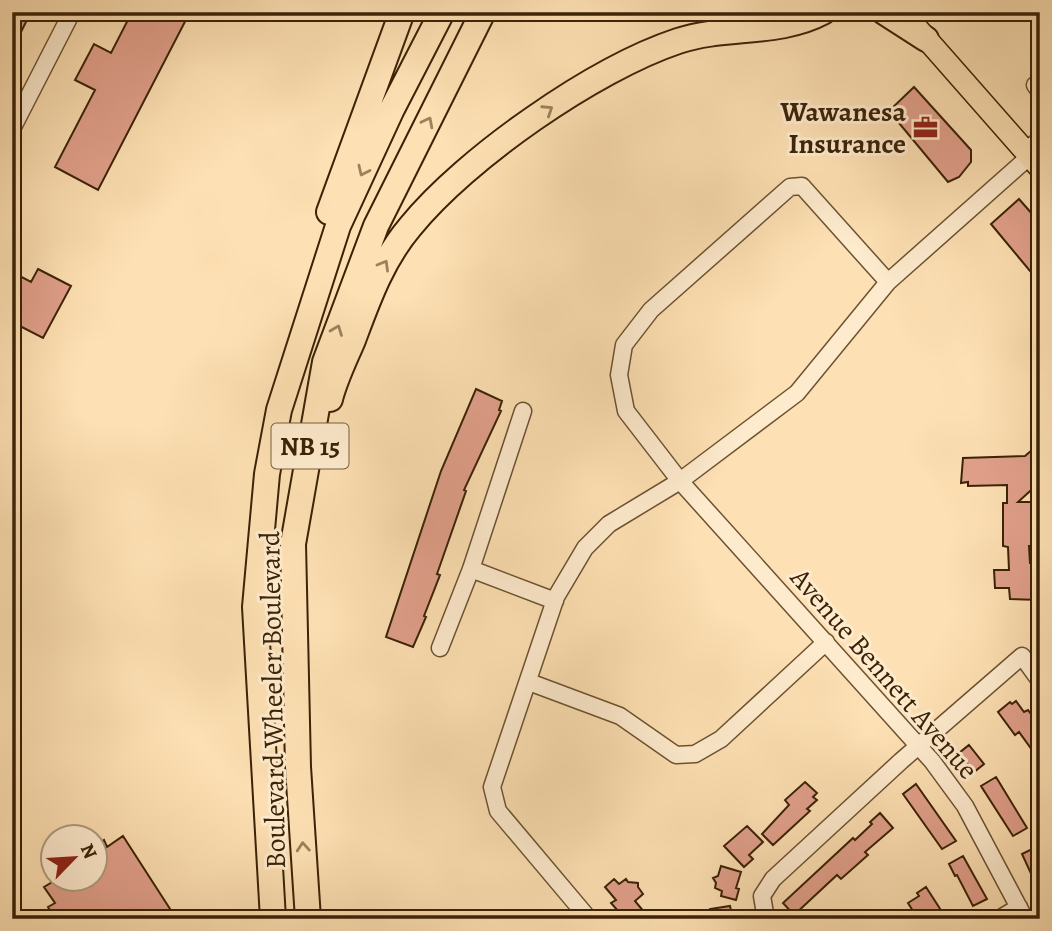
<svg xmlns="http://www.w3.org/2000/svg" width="1052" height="931" viewBox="0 0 1052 931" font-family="Alegreya,serif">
<rect width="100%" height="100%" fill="#fde0b3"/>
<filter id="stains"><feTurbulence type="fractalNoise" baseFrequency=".00286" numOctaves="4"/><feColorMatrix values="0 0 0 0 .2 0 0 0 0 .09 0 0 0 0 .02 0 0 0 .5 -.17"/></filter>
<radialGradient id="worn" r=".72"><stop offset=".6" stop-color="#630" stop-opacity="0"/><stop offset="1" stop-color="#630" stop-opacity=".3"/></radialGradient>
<!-- building -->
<path fill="#e1a08b" stroke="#3b2206" stroke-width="2" d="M12,12H31L12,50Z
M132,12H190L98,190L55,167L95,90L75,80L94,44L111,53Z
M914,87L971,150V162L959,177L948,182L889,111Z
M1019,199L1040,223V283L991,224Z
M38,269L71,286L43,338L14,323L18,316L12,312V272L31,282Z
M476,389L502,401L499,410L501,411L464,490L466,491L437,574L440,575L424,616L426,617L413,647L386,637L441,471Z
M1040,443V482L1018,502H1033L1034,546H1029L1030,563H1040V600L1010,599L1009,588H995L994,570H1009L1008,547L1003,546V503H1007V485L968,486V482L961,483L963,458L1025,456Z
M1016,701L1024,712L1028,710L1036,721L1031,725L1040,738V761L1019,732L1015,735L998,712L1010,702L1012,704Z
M969,745L984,764L974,772L959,753Z
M996,777L1027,828L1013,836L981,786Z
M805,782L817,793L813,797L817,800L807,809L810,811L773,845L762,834L789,805L785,800Z
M916,784L956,841L942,849L903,794Z
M880,813L893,828L865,852L868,855L841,879L837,875L794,915L783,903L853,838L855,840L872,824L870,822Z
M747,826L763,842L749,855L753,859L744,867L724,846Z
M123,836L172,912L163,919H65L61,914L55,918L48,907L55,903L44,887L59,878H65L73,890L90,878H94V846L104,840L107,847Z
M1036,847L1040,855V875L1033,878L1022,854Z
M963,856L987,899L973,906L957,875L955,876L949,864Z
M721,866L741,872L736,888L739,889L736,900L721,896L722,891L715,888L716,883L713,878L718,876Z
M614,879L619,884L626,879L628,882L638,883V887L643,894L635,901L650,919H625L611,903L616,900L605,887Z
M926,887L944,915L938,919H902L913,911L908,903L919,896L917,893Z
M730,906L733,919H712L710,909Z"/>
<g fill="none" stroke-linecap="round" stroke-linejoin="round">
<defs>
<path id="minor" d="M1035,85L1040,92
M12,129L72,12
M1026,151L1040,139
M888,282L802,186L790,187L651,310L624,345L619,375L626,411L680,481L932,761L965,806L1025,919
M471,569L555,601
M440,648L471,569L523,411
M529,682L620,716L676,755L695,754L721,739L826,642
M589,919L498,811L492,787L556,597L585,548L609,524L680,481L797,393L888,282L1030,156
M766,919L762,896L773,879L901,761L1022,656L1040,681
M999,919L1019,907"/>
<path id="major" d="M916,27L1040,168"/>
<path id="highway" d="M884,12L926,39
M329,212L402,12
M330,399C335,379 345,359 353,340C368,300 382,260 410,227C466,158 594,69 678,41C726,25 778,36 823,12
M273,919L255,607L267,474L279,410L338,226L392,109L442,12
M308,919L298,767L293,544L325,362L376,226L483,12"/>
</defs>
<!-- minor casing -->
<use href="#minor" stroke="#6c5231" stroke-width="19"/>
<!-- major casing -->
<use href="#major" stroke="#3b2206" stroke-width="24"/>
<!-- highway casing -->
<use href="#highway" stroke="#3b2206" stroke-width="28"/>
<!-- minor -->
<use href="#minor" stroke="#feebce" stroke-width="16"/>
<!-- major -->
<use href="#major" stroke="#fde0b3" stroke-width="21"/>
<!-- highway -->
<use href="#highway" stroke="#fde0b3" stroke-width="24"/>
</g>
<!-- one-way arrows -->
<defs><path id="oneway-chevron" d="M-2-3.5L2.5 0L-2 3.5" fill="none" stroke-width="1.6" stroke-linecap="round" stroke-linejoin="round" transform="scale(1.75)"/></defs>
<g stroke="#9c815c">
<use href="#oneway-chevron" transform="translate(548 110) rotate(-33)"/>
<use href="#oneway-chevron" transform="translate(428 122) rotate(-63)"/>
<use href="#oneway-chevron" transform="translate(363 171) rotate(115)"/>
<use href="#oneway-chevron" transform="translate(384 265) rotate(-60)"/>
<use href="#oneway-chevron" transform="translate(337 330) rotate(-69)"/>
<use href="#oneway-chevron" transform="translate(303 847) rotate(-94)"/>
</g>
<!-- icons -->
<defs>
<symbol id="office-bare" viewBox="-9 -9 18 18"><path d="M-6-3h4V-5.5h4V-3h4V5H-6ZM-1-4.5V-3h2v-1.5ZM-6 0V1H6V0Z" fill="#8f2418" stroke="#feebce" stroke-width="2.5" paint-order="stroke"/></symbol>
</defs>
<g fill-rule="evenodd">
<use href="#office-bare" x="908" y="110" width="35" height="35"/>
</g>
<g text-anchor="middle" stroke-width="6" stroke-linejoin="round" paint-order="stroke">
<!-- shield labels -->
<rect fill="#feebce" stroke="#765e42" stroke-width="2" x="271.5" y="423.5" width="77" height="45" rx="5"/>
<g font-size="26" font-weight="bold" fill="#3b2206">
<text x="310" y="455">NB 15</text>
</g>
<!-- poi labels -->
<g font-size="28" font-weight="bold" fill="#3b2206" stroke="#feebce" text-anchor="end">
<text x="906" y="121">Wawanesa<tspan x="906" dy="32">Insurance</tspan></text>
</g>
<!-- street labels -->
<g font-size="28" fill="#3b2206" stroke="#feebce">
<text transform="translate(885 673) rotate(49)" y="10">Avenue Bennett Avenue</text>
<text transform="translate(272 700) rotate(-91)" y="10">Boulevard Wheeler Boulevard</text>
</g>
</g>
<!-- margin -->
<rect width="1052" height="931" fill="none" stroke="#fde0b3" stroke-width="42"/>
<rect x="14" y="14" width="1024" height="903" fill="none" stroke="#3b2206" stroke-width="3.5"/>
<rect x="21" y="21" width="1010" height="889" fill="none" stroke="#3b2206" stroke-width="2"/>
<!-- north arrow -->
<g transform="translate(74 858) rotate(65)"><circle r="33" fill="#feebce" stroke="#b09b7e" stroke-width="2"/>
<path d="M0-5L12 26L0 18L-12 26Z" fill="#8f2418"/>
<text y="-10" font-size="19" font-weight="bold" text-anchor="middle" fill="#3b2206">N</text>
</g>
<rect width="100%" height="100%" filter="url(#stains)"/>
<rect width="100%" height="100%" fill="url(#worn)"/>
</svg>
